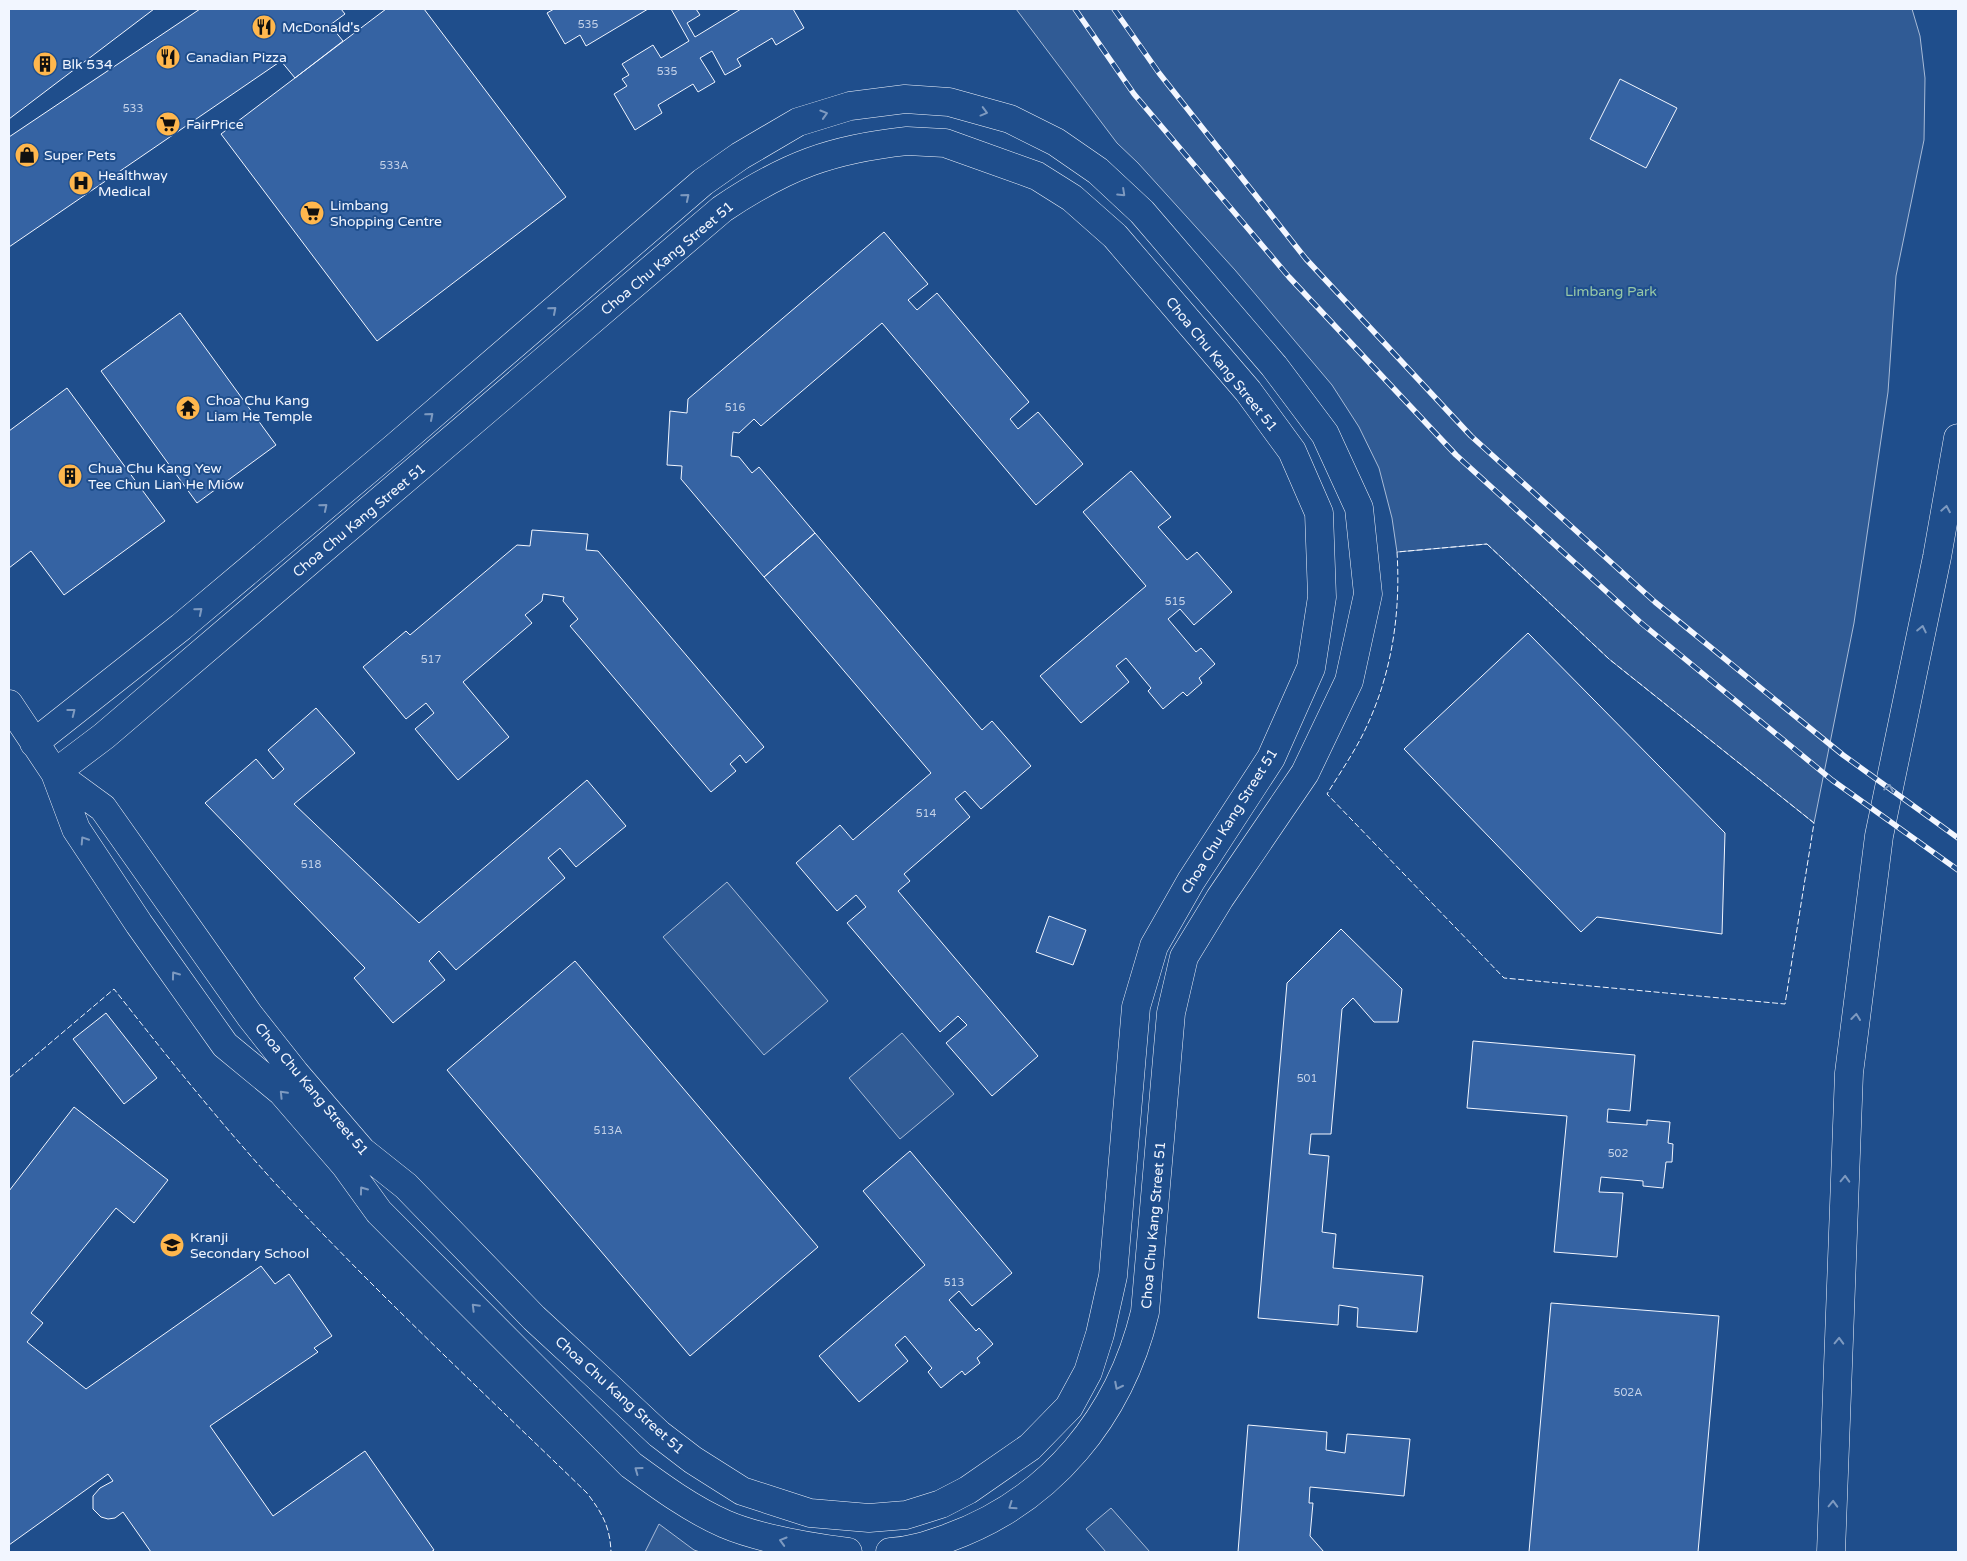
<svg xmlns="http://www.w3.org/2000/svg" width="1967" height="1561" viewBox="0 0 1967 1561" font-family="'Varela Round',sans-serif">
<rect width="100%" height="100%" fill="#1f4e8c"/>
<!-- green -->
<path fill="#305b95" stroke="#a8bbd7" d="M1016,9H1912L1920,36L1925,78L1924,140L1896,276L1888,392L1854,623L1814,823L1609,659L1487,544L1397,552L1392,518L1379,468L1359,427L1332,385L1235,270L1138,163L1117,143Z
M727,882L828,1001L764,1055L663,937Z
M902,1033L954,1094L900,1139L849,1078Z
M1111,1508L1150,1552H1106L1086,1529Z
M659,1524L694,1550L700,1552H645Z"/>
<!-- building -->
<path fill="#3563a3" stroke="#f2f6ff" d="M9,9H154L9,119Z
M200,9H341L345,14L330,25L343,41L295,78L281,61L9,247V137Z
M386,9H424L566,197L377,341L221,134Z
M554,9H648L586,46L580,35L565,44L547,13Z
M671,9H696L700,15L687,23L695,37L741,9H793L804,28L776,45L772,38L737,59L741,66L725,75L712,51L700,58L715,82L698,92L693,84L658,105L662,113L635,130L614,94L627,86L622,79L629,75L622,64L653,45L661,58L689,41Z
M1620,79L1677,108L1646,168L1590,139Z
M884,232L928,284L908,300L917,310L937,293L1029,402L1010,419L1018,429L1038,412L1083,464L1036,505L882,323L761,426L754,419L739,433L733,432L731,456L739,457L752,473L759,467L815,533L764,577L681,479L682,466L667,465L670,411L687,413L688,399Z
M180,313L276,445L197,503L101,371Z
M67,388L165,521L64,595L31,551L9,568V431Z
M1131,471L1171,517L1158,527L1187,560L1197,552L1232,592L1194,625L1180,609L1168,619L1196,652L1201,648L1215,664L1199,678L1202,683L1187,696L1183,692L1163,709L1148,691L1151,688L1126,658L1116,666L1129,682L1081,723L1040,676L1146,586L1083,512Z
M532,530L588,534L586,550L598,551L764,747L746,763L740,755L730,764L736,771L711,792L570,626L578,619L563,601L564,597L543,594L542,601L525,615L532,623L463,682L509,737L458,780L415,729L434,713L426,703L406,719L363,667L406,631L410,635L517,545L530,546Z
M815,533L982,730L992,721L1031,766L981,809L965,791L955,799L970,817L904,874L910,881L898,891L1038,1056L992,1096L946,1043L967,1025L958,1016L940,1032L847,923L866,907L856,895L837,911L796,863L840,825L853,840L931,773L764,577Z
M1528,633L1725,833L1722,934L1597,917L1581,932L1404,749Z
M316,708L355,753L294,804L419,923L587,780L626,826L576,867L560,848L548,858L565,878L456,970L439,951L429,961L445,980L393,1023L354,978L365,968L205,803L256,759L273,779L284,769L268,750Z
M1049,916L1086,930L1073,965L1036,952Z
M1341,929L1402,989L1398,1022H1374L1353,998L1342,1009L1331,1134H1311L1309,1154L1329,1156L1322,1232L1336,1234L1333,1268L1423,1276L1417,1332L1357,1327L1358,1308L1339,1305L1338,1325L1258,1318L1287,983Z
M575,961L818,1247L690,1356L447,1070Z
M106,1013L157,1078L124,1104L73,1039Z
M1473,1041L1635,1055L1630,1111L1608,1109L1607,1122L1647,1125V1120L1670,1122L1668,1143L1673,1144L1672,1162H1666L1663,1188L1643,1186V1181L1601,1177L1599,1192L1623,1193L1617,1257L1554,1252L1567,1116L1467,1108Z
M74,1107L168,1180L134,1223L116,1208L31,1313L43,1323L27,1342L86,1389L261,1266L275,1284L289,1274L332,1336L314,1348L318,1352L210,1426L273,1516L365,1451L434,1550L431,1552H151L123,1512L115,1518L108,1519L101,1517L93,1509V1496L100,1488L113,1481L108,1474L9,1545V1191Z
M910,1151L1012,1273L972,1306L959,1291L949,1300L976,1331L979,1328L993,1344L977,1358L980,1363L965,1375L962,1371L941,1388L928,1372L932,1368L905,1336L895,1345L908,1361L859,1402L819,1356L925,1265L863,1191Z
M1551,1303L1719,1316L1698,1552H1529Z
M1248,1425L1327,1432L1326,1450L1345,1453L1347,1434L1410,1439L1404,1496L1310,1487L1309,1503H1313L1310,1536L1324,1552H1238Z"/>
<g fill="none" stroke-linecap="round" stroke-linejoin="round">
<defs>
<path id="minor" d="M907,141L945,143L1037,176L1072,198L1115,236L1248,391L1292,451L1319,513L1322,597L1311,668L1271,758L1191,881L1154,946L1136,1007L1113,1276L1100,1334L1088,1372L1069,1407L1030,1447L968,1490L941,1504L906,1515L869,1518L810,1513L742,1491L693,1460L659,1434L598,1377L534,1318L406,1186L362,1151L295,1073L250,1016L103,808L55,773L104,736L722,209C786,166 831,149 907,141Z
M9,704L55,773L76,829L139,924L225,1045L282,1092L345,1165L379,1212L631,1465C661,1487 691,1509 725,1524C760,1539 810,1547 848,1552
M34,743L181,627L394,448L703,182L740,156L798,122L850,106L905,99L949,102L1010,119L1056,142L1098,171L1142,212L1274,366L1325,434L1359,508L1368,594L1349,681L1305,773L1220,898L1184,957L1171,1013L1145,1312C1120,1416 1051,1501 948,1538C928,1545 911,1551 890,1552"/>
<path id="major" d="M1831,1552L1849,1073L1879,836L1937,557L1958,438"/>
</defs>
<!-- minor casing -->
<use href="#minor" stroke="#f2f6ff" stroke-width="29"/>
<!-- major casing -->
<use href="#major" stroke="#f2f6ff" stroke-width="29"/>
<!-- minor -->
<use href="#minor" stroke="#1f4e8c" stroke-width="28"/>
<!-- major -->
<use href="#major" stroke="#1f4e8c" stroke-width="28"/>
<defs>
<path id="rail" d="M1075,9L1134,94L1289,277L1456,455L1640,622L1832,780L1958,870
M1114,9L1159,73L1306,259L1471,436L1655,602L1843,755L1958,838"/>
</defs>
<!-- rail casing -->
<use href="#rail" stroke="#f2f6ff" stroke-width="5.5"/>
<!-- rail -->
<use href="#rail" stroke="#1f4e8c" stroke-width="4" stroke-dasharray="11" stroke-linecap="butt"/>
<!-- fence -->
<path stroke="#f2f6ff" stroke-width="1" stroke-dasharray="6 2.5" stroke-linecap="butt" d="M1487,544L1609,659L1814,823L1785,1004L1504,978L1327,794C1338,776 1351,757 1361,738C1391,680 1401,616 1397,552Z
M9,1078L114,989C169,1059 225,1129 286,1195C382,1298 486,1395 587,1493C602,1513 610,1526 611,1552"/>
</g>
<!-- one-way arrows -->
<defs><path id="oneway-chevron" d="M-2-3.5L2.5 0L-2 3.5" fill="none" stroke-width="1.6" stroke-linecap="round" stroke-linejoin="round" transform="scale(1.25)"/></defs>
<g stroke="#7e9ac0">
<use href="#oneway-chevron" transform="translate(984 112) rotate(15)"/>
<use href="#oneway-chevron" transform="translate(824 114) rotate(-17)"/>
<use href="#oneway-chevron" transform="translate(1122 193) rotate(43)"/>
<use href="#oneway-chevron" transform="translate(686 197) rotate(-40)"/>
<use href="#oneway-chevron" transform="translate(553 310) rotate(-41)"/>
<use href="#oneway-chevron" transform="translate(430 416) rotate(-41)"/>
<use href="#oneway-chevron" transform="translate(324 507) rotate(-40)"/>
<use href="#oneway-chevron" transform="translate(1946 509) rotate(-80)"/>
<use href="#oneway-chevron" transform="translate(199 611) rotate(-40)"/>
<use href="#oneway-chevron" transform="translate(1922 629) rotate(-78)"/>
<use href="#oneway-chevron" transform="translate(72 712) rotate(-38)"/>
<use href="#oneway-chevron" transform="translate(1889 788) rotate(-78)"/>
<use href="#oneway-chevron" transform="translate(84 840) rotate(-123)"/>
<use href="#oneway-chevron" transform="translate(175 975) rotate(-126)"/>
<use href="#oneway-chevron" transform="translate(1856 1017) rotate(-83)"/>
<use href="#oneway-chevron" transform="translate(283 1094) rotate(-134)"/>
<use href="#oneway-chevron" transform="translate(1845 1179) rotate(-88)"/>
<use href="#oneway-chevron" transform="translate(363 1190) rotate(-126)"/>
<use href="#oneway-chevron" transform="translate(475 1307) rotate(-135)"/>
<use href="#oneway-chevron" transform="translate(1839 1341) rotate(-88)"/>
<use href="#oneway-chevron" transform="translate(1118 1386) rotate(117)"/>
<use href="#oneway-chevron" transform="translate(638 1470) rotate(-144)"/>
<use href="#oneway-chevron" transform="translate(1833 1504) rotate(-88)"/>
<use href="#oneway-chevron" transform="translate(1012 1506) rotate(145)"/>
<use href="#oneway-chevron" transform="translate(783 1541) rotate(-164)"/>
</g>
<!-- icons -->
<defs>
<symbol id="restaurant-disc" viewBox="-11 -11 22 22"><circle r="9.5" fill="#ffb74d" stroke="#1f4e8c"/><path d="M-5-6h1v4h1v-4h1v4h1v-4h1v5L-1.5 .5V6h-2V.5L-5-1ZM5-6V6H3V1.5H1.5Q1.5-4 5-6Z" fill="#111"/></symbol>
<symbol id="building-disc" viewBox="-11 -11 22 22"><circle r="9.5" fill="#ffb74d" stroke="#1f4e8c"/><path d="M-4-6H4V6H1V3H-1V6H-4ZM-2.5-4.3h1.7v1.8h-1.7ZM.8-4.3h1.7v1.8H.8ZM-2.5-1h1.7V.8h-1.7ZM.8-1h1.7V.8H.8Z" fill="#111"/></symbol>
<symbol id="supermarket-disc" viewBox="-11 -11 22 22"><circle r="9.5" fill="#ffb74d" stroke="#1f4e8c"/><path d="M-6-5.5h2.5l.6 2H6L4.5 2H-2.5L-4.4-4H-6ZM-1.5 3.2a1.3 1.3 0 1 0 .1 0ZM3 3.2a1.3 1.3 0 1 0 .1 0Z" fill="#111"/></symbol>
<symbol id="shop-disc" viewBox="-11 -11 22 22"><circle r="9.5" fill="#ffb74d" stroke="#1f4e8c"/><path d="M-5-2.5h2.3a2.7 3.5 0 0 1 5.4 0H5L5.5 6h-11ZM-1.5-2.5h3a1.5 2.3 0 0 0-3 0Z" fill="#111"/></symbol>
<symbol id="hospital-disc" viewBox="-11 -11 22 22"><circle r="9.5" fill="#ffb74d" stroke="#1f4e8c"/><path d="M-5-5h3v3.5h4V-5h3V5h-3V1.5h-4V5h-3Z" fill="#111"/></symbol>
<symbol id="temple-disc" viewBox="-11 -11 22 22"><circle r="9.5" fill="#ffb74d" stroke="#1f4e8c"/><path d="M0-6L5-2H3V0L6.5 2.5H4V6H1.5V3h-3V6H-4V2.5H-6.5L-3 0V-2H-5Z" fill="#111"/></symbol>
<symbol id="school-disc" viewBox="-11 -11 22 22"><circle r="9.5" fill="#ffb74d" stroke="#1f4e8c"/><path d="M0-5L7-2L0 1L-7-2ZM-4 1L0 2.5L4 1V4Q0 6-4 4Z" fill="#111"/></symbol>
</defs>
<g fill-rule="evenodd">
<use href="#restaurant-disc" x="250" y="13" width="28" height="28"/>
<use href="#restaurant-disc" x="154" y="43" width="28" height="28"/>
<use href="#building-disc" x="31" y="50" width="28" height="28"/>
<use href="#supermarket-disc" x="154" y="110" width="28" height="28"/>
<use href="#shop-disc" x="13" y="141" width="28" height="28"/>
<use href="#hospital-disc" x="67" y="169" width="28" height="28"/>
<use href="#supermarket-disc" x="298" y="199" width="28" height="28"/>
<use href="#temple-disc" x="174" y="394" width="28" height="28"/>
<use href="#building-disc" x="56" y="462" width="28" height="28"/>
<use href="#school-disc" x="158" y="1231" width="28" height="28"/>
</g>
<g text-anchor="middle" stroke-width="4" stroke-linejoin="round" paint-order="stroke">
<!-- number labels -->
<g font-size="11" fill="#c3d1e8">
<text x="588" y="28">535</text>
<text x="667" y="75">535</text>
<text x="133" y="112">533</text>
<text x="394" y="169">533A</text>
<text x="735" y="411">516</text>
<text x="1175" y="605">515</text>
<text x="431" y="663">517</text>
<text x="926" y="817">514</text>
<text x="311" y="868">518</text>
<text x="1307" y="1082">501</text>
<text x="608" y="1134">513A</text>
<text x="1618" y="1157">502</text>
<text x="954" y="1286">513</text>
<text x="1628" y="1396">502A</text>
</g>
<!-- poi labels -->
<g font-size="14" fill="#f2f6ff" stroke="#1f4e8c" text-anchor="start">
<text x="282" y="32">McDonald's</text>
<text x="186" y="62">Canadian Pizza</text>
<text x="62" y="69">Blk 534</text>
<text x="186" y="129">FairPrice</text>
<text x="44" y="160">Super Pets</text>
<text x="98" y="180">Healthway<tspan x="98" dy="16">Medical</tspan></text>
<text x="330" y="210">Limbang<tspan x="330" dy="16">Shopping Centre</tspan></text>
<text x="206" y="405">Choa Chu Kang<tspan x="206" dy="16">Liam He Temple</tspan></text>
<text x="88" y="473">Chua Chu Kang Yew<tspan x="88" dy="16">Tee Chun Lian He Miow</tspan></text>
<text x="190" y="1242">Kranji<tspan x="190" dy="16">Secondary School</tspan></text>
</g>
<!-- street labels -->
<g font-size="14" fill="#f2f6ff" stroke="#1f4e8c">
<text transform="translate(667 258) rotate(-40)" y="5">Choa Chu Kang Street 51</text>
<text transform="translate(1222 364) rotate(51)" y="5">Choa Chu Kang Street 51</text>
<text transform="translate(359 520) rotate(-40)" y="5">Choa Chu Kang Street 51</text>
<text transform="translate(1229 821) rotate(-58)" y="5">Choa Chu Kang Street 51</text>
<text transform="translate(312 1089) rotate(50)" y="5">Choa Chu Kang Street 51</text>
<text transform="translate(1153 1225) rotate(-85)" y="5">Choa Chu Kang Street 51</text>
<text transform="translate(620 1395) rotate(42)" y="5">Choa Chu Kang Street 51</text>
</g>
<!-- park labels -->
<g font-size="14" fill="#97c8a6" stroke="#1f4e8c">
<text x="1611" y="296">Limbang Park</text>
</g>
</g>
<!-- border -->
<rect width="1967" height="1561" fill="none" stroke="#f2f6ff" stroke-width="20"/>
</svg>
